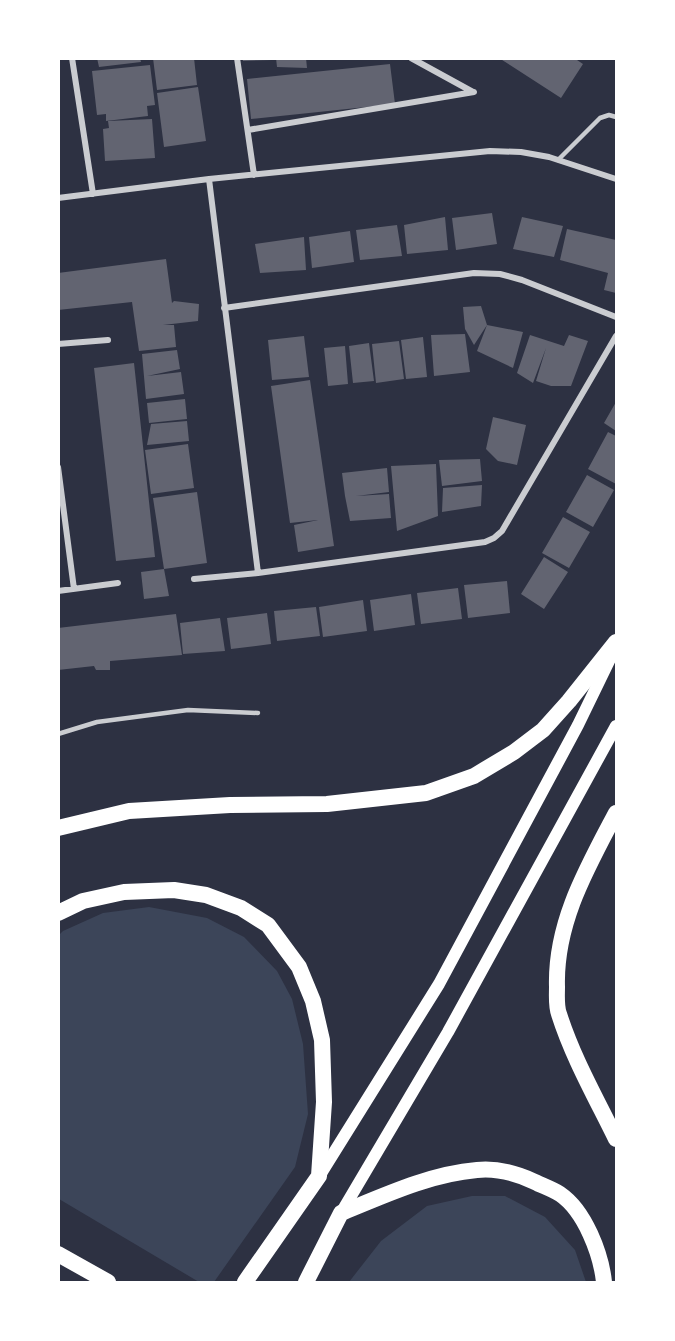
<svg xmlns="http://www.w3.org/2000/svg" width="675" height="1341" viewBox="0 0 675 1341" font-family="Lato,sans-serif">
<rect width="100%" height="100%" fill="#2d3142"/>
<!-- green -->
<path fill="#3c4559" d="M149,907L207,918L244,937L277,971L292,999L303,1044L308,1114L295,1167L214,1282H199L59,1199V935L63,931L103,913Z
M472,1196H505L545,1217L575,1250L586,1282H349L381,1241L427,1206Z"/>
<!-- building -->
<path fill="#626471" d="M97,58H140L141,62L99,67Z
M153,58H194L197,85L157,90Z
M242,58H272V60L243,61Z
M276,58H306L307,68L277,67Z
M499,58H574L583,64L561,98Z
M390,64L395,104L251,119L247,79Z
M150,65L155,105L147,106L148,116L106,121V114L97,115L92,71Z
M198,87L206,141L164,147L157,93Z
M152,119L155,158L105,161L103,129L109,128L108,121Z
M492,213L497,244L456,250L452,218Z
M445,217L448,250L407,254L404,225Z
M522,217L563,226L554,257L513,249Z
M397,225L402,256L360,260L356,230Z
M567,229L616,240V293L604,290L608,273L560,260Z
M350,231L354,262L312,268L309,237Z
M304,237L306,270L260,273L255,244Z
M166,259L172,303L174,301L199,304L198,321L163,325H174L176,347L139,351L132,302L58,310V273Z
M481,306L487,325L523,332L513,368L477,351L487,325L474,345L465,329L463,307Z
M465,334L470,372L434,376L431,335Z
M530,335L564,346L569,335L588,341L571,386H551L536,381L546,348L533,383L517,373Z
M304,336L309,377L272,380L268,340Z
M423,337L427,377L406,379L401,340Z
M399,341L404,379L376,383L372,344Z
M369,343L374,381L353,383L349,346Z
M345,346L348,384L328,386L324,348Z
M177,350L180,369L147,376L181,372L184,394L146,399L142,354Z
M134,363L155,557L116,561L94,368Z
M310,380L334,546L298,552L294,525L318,520L290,523L271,386Z
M185,399L187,419L149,423L147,403Z
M616,402V431L604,423Z
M493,417L526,425L517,465L498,461L486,449Z
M187,421L189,441L147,445L151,424Z
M608,432L616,436V484L588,469Z
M188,444L194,488L151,494L145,450Z
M480,459L482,481L442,486L439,460Z
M436,464L438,516L397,531L391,466Z
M387,468L389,492L356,496L389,494L391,518L350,521L345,496L342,473Z
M587,475L614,490L593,527L566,512Z
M482,485L481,506L442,512L443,488Z
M197,492L207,563L164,569L169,596L144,599L141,572L164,569L153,498Z
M563,517L590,532L569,568L542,553Z
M544,557L568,572L544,609L521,594Z
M507,581L510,613L468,618L464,585Z
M458,588L462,619L421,624L417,593Z
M411,594L415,625L374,631L370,600Z
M363,600L367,631L323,637L319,607Z
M316,607L320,636L277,641L274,611Z
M267,613L271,644L231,649L227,618Z
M176,614L182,655L110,661V670H96L94,666L58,670V628Z
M220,618L225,651L183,654L180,623Z"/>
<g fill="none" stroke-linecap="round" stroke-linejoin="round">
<!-- service -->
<path stroke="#caccd0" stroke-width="4.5" d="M558,160L600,118L609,115L616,117
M58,734L97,722L188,710L258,713"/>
<!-- minor -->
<path stroke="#caccd0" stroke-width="6" d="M72,58L93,194
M237,58L254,175
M411,58L473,92
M248,130L474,92
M209,179L258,573
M58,198L209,179L490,151L521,152L549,157L616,179
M224,308L474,273L500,274L522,280L616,317
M58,344L108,340
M58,467L74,589
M194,579L258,573L485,542L494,538L502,531L616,336
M58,591L118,583"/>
<!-- secondary -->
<path stroke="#fff" stroke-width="12" d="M320,1175L439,984L578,725L612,655
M341,1213L448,1032L616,726"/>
<!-- trunk -->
<path stroke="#fff" stroke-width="16" d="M616,813C587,868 555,923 557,987C557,996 556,1006 559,1014C573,1058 596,1098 616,1139
M58,828L129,811L230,805L327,804L426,793L474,776L514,752L543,730L569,701L616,642
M58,913L83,901L124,892L174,890L206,895L241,908L268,925L299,967L313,1001L322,1040L324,1102L319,1176L245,1282
M58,1254L108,1282
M306,1282L341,1213C385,1195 430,1174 477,1170C496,1168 518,1174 535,1182C543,1186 552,1189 560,1194C585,1211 601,1254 604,1282"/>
</g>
<!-- border -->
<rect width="675" height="1341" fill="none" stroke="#ffffff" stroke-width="120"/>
</svg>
